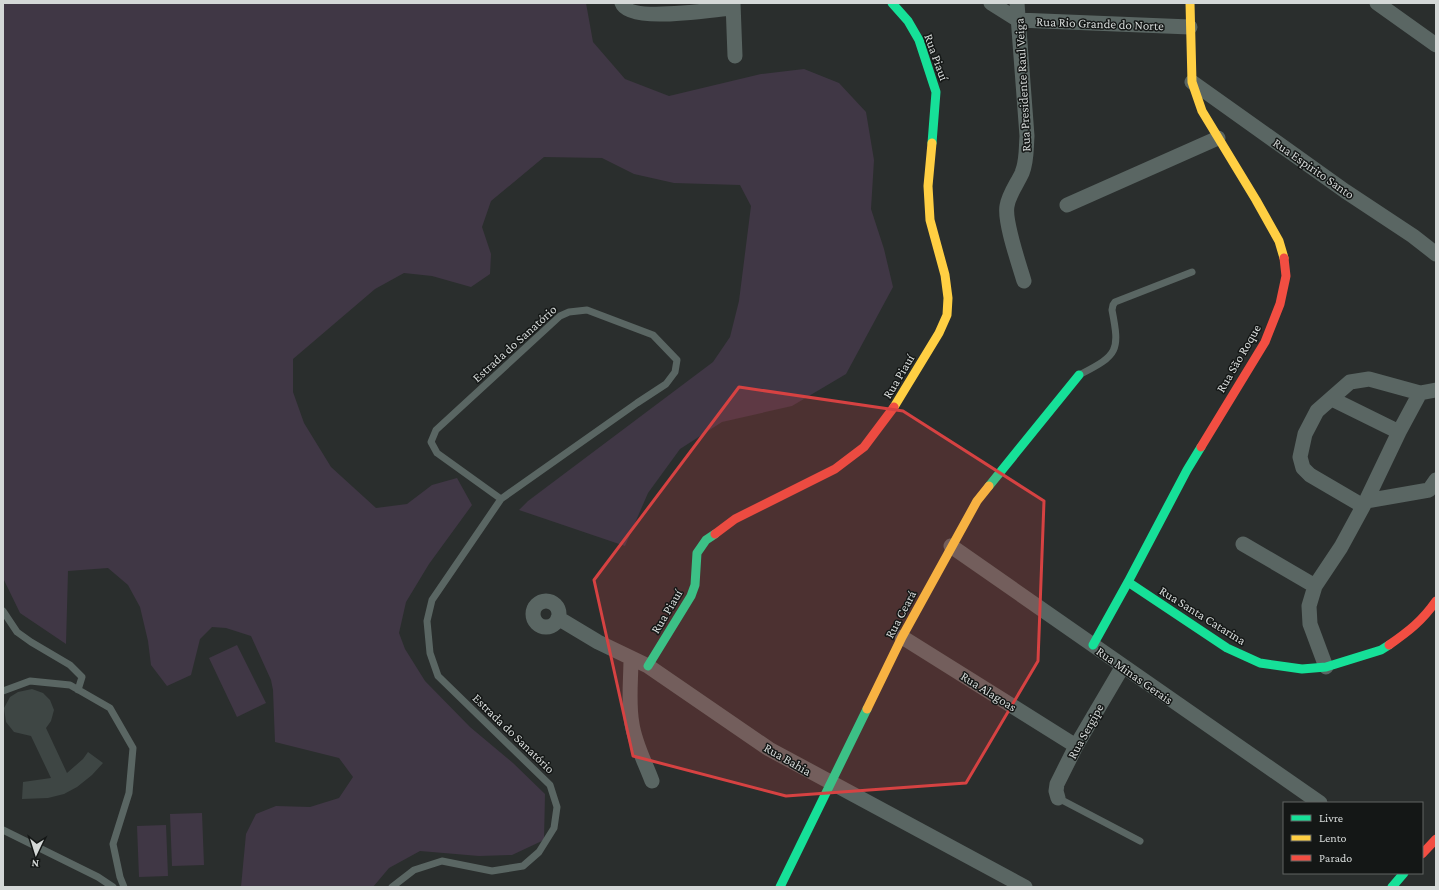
<svg xmlns="http://www.w3.org/2000/svg" width="1439" height="890" viewBox="0 0 1439 890" font-family="'Crimson Pro',serif">
<rect width="100%" height="100%" fill="#2a2e2d"/>
<!-- green -->
<path fill="#403745" d="M3,3H586L593,42L625,79L669,96L761,74L804,69L839,83L866,112L874,160L871,209L884,249L893,287L846,374L792,406L722,422L680,449L648,493L625,546L519,510L528,501L713,362L730,337L739,301L751,206L740,185L674,183L634,174L602,158L544,157L491,201L482,227L491,254L490,274L471,287L432,276L404,273L375,289L293,359V392L304,423L331,467L376,508L407,504L432,485L457,478L472,505L429,564L406,602L399,633L405,649L425,681L470,727L513,763L545,794L544,840L512,855L479,856L420,851L389,868L373,887H241L246,834L256,814L276,806L310,807L339,798L353,777L339,758L275,742L273,690L271,680L251,636L226,628L212,627L200,639L191,675L167,686L151,665L148,641L140,607L128,585L108,568L68,571L66,644L20,613L3,578Z
M237,645L266,703L237,717L209,658Z
M202,813L204,865L172,866L170,814Z
M166,825L168,876L139,877L137,826Z"/>
<!-- building -->
<path fill="#3e4644" d="M32,689L43,693L50,700L54,710L51,721L46,728L67,773L83,759L88,752L103,763L92,775L77,787L64,794L48,798L22,799L23,782L51,778L31,736L14,732L6,722L4,708L10,697L18,692Z"/>
<g fill="none" stroke-linecap="round" stroke-linejoin="round">
<!-- lane -->
<path stroke="#5a6663" stroke-width="7" d="M1081,374C1118,355 1120,351 1112,310L1113,305L1115,302L1192,272
M3,611L17,632L31,642L70,665L82,677L78,690
M3,691L30,681L70,685L110,708L133,748L129,793L113,844L120,877L124,887
M1058,798L1140,841
M3,830L98,877L113,887
M392,887L414,870L442,861L492,871L523,866L539,852L554,828L557,807L550,785L438,676L430,653L427,621L432,600L501,499L637,403L666,384L675,372L677,360L653,335L587,310L569,312L560,316L436,430L431,442L437,453L501,499"/>
<!-- street -->
<path stroke="#5a6663" stroke-width="15" d="M622,3C629,24 714,9 733,8
M733,3L735,56
M991,3L1018,20L1190,27
M1017,3L1027,136C1026,149 1027,161 1022,173C1017,184 1009,194 1007,206C1004,221 1019,264 1024,281
M1377,3L1436,45
M1192,82L1345,191L1413,236L1436,254
M1067,205L1218,138
M1332,399L1399,432
M1366,501L1429,490L1436,480
M1363,506L1310,475L1303,468L1300,457L1305,434L1317,411L1350,382L1369,379L1420,393L1436,390
M1243,544L1315,586
M951,546L1320,803
M533 614a13 13 0 1 1 26 0a13 13 0 1 1-26 0Z
M558,618L598,642L648,666L769,749L1025,887
M902,637L1076,746
M631,658C631,680 628,703 632,724C635,744 645,762 652,781
M1326,667L1310,624L1309,606L1315,586L1341,547L1366,501L1399,432L1420,393
M1058,798L1056,791L1057,784L1076,746L1123,666"/>
<!-- fast -->
<path stroke="#16e098" stroke-width="9" d="M892,3L908,21L919,40L936,92L932,143
M989,486L1079,375
M1128,582L1227,648L1260,663L1302,669L1326,667L1381,650L1389,645
M1093,645L1128,582L1187,470L1201,447
M648,666L691,596L695,585L697,553L706,540L715,534
M780,887L867,709
M1392,887L1404,873"/>
<!-- slow -->
<path stroke="#ffcf43" stroke-width="9" d="M1190,3L1192,82L1202,111L1256,200L1279,241L1284,258
M894,407L939,333L947,315L948,298L945,275L930,220L928,186L932,143
M867,709L902,637L977,501L989,486"/>
<!-- jam -->
<path stroke="#f24e42" stroke-width="9" d="M1201,447L1265,342L1280,304L1286,276L1284,258
M715,534L735,519L835,469L864,447L894,407
M1389,645C1409,631 1422,621 1436,601
M1422,854L1436,839"/>
</g>
<!-- marked area -->
<path fill="#d64242" fill-opacity="0.2" stroke="#d64242" stroke-width="3" stroke-linejoin="round" d="M739,387L903,411L1044,501L1038,661L966,783L786,796L633,756L594,580Z"/>
<g text-anchor="middle" stroke-width="3" stroke-linejoin="round" paint-order="stroke">
<!-- street labels -->
<g font-size="13" fill="#d4d8d7" stroke="#141716">
<text transform="translate(1100 23) rotate(2)" y="5">Rua Rio Grande do Norte</text>
<text transform="translate(937 57) rotate(70)" y="5">Rua Piauí</text>
<text transform="translate(1022 85) rotate(-93)" y="5">Rua Presidente Raul Veiga</text>
<text transform="translate(1314 168) rotate(35)" y="5">Rua Espirito Santo</text>
<text transform="translate(514 343) rotate(-42)" y="5">Estrada do Sanatório</text>
<text transform="translate(1238 358) rotate(-60)" y="5">Rua São Roque</text>
<text transform="translate(898 376) rotate(-59)" y="5">Rua Piauí</text>
<text transform="translate(666 611) rotate(-59)" y="5">Rua Piauí</text>
<text transform="translate(900 614) rotate(-62)" y="5">Rua Ceará</text>
<text transform="translate(1203 615) rotate(32)" y="5">Rua Santa Catarina</text>
<text transform="translate(1135 675) rotate(35)" y="5">Rua Minas Gerais</text>
<text transform="translate(989 691) rotate(32)" y="5">Rua Alagoas</text>
<text transform="translate(1085 731) rotate(-61)" y="5">Rua Sergipe</text>
<text transform="translate(514 733) rotate(44)" y="5">Estrada do Sanatório</text>
<text transform="translate(788 759) rotate(30)" y="5">Rua Bahia</text>
</g>
</g>
<!-- border -->
<rect width="1439" height="890" fill="none" stroke="#d4d8d7" stroke-width="8"/>
<!-- legend -->
<rect x="1283" y="802" width="140" height="72" fill="#141716" stroke="#616463"/>
<rect x="1291" y="815" width="20" height="6" fill="#16e098" stroke="#616463"/>
<text x="1319" y="822" font-size="12" fill="#d4d8d7">Livre</text>
<rect x="1291" y="835" width="20" height="6" fill="#ffcf43" stroke="#616463"/>
<text x="1319" y="842" font-size="12" fill="#d4d8d7">Lento</text>
<rect x="1291" y="855" width="20" height="6" fill="#f24e42" stroke="#616463"/>
<text x="1319" y="862" font-size="12" fill="#d4d8d7">Parado</text>
<!-- north arrow -->
<g transform="translate(36 854) rotate(184)" stroke="#141716" stroke-width="3" paint-order="stroke">
<path d="M0-3L7 15L0 10L-7 15Z" fill="#d4d8d7"/>
<text y="-6" font-size="11" font-weight="bold" text-anchor="middle" fill="#d4d8d7">N</text>
</g>
</svg>
